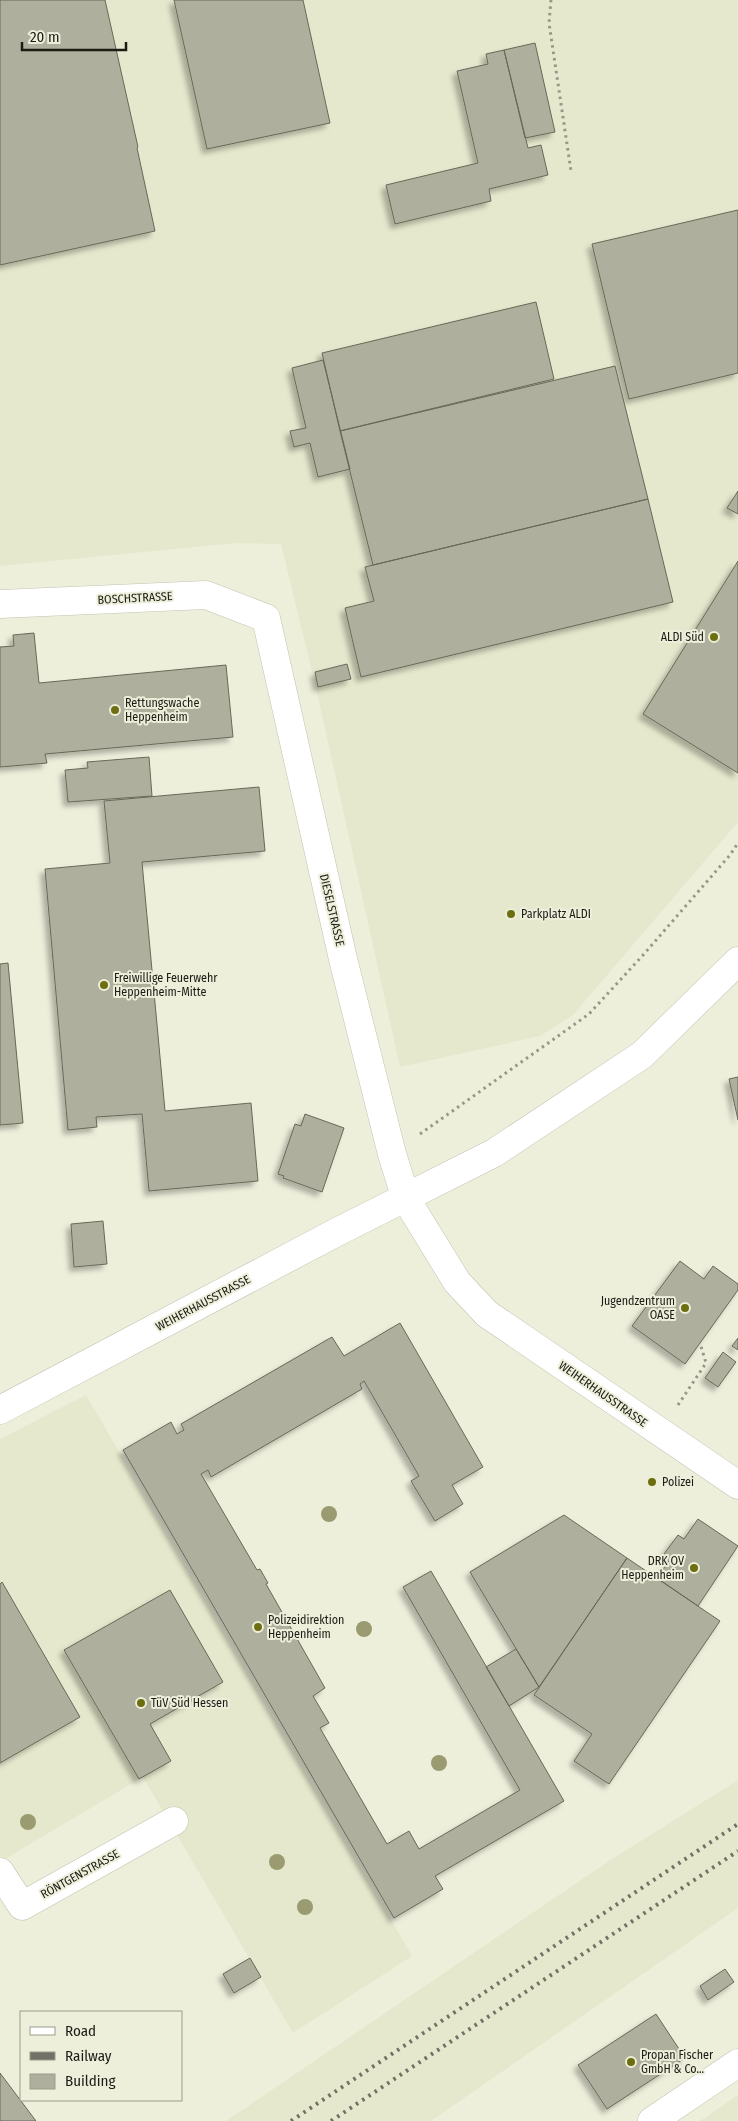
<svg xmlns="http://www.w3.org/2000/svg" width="738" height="2121" viewBox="0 0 738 2121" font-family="'Fira Sans Condensed',sans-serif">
<defs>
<filter id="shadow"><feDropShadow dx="-4.5" dy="4.5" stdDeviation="2.5" flood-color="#0004"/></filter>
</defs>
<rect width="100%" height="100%" fill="#eeefdb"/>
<!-- built -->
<path fill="#e5e8cc" d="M0,0H738V822L573,1015L540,1036L400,1067L316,688L281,544L236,543L0,566Z
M86,1395L412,1956L293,2033L143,1777L3,1860L0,1855V1439Z
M738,1780V1908L431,2121H226L609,1861Z
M738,2095V2121H700Z"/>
<!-- building -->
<path fill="#aeaf9d" stroke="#686958" filter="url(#shadow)" d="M0,0H105L138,147L137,148L155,231L0,265Z
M174,0H303L330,123L207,149Z
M535,43L555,132L525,138L504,50Z
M504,50L528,148L541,145L548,175L489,189L491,201L395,224L386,185L478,163L457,71L488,64L486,54Z
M738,210V373L629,399L592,244Z
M536,302L554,379L340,431L322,353Z
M323,360L350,469L318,477L310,443L294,447L290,431L306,428L292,368Z
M615,366L648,499L373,565L340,431Z
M738,491V514L727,508Z
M648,499L673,602L361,677L345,608L374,601L365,567Z
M738,561V773L643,714Z
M34,633L39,683L226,665L233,737L45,754L47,763L0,767V647L14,646L13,635Z
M347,664L351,679L318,687L315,672Z
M149,757L152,796L68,802L65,770L88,768L87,762Z
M259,787L265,851L142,862L165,1111L251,1103L258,1181L149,1191L142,1114L96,1117L97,1127L68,1130L45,869L110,863L104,801Z
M8,963L23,1123L0,1125V964Z
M738,1077V1120L729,1079Z
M305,1114L344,1128L322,1192L283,1178L284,1176L278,1174L295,1124L301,1126Z
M103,1221L107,1264L74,1267L71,1224Z
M680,1261L704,1279L713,1266L738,1284V1290L685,1364L632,1326Z
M400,1323L483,1467L452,1485L463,1504L435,1521L411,1481L419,1476L364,1381L360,1384L362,1389L211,1477L208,1470L201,1474L257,1570L260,1569L268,1583L266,1584L325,1688L313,1696L329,1723L320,1728L387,1844L409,1831L419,1849L520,1790L403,1587L431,1571L564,1801L435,1876L443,1889L394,1918L123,1450L171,1422L177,1434L184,1430L181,1424L332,1337L344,1356Z
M738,1338V1350L732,1346Z
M723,1352L736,1362L718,1387L705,1378Z
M564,1515L627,1558L539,1687L470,1572Z
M698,1519L738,1546L698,1606L657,1578L671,1558L664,1554L678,1535L684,1539Z
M627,1558L720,1621L609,1784L574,1761L592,1734L534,1695Z
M2,1582L80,1717L0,1763V1584Z
M170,1590L223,1682L150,1724L171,1761L139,1779L64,1650Z
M516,1649L539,1687L509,1706L486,1667Z
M250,1958L261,1977L234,1993L223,1974Z
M725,1969L734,1982L708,2000L700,1986Z
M656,2014L685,2058L607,2109L578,2065Z
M0,2073L36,2121H0Z"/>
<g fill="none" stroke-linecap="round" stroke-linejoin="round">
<defs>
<path id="minor" d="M0,604L206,595L266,618L343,959L392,1154L406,1199L457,1282L487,1314L738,1485
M0,1410L335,1233L494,1153L642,1055L738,961
M0,1872L22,1906L174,1821
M652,2121L738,2063"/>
</defs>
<!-- minor casing -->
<use href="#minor" stroke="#c1c3b0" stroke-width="29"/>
<!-- path -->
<path stroke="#969788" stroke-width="3" stroke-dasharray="2.5 4" stroke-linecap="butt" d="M551,0L549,23L571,171
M420,1134L589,1014L644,954L730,855L738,843
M678,1405L706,1363L700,1343"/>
<!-- minor -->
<use href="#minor" stroke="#fff" stroke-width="28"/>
<!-- rail -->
<path stroke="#717265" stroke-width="4" stroke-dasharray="2.5 5" stroke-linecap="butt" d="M291,2121L738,1824
M331,2121L738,1851"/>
</g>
<!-- trees -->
<g fill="#9a9b70">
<circle cx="329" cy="1514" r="8"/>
<circle cx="364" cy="1629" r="8"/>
<circle cx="439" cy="1763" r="8"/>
<circle cx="28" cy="1822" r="8"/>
<circle cx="277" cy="1862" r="8"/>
<circle cx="305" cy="1907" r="8"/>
</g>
<!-- markers -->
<g fill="#6c6e10" stroke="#eeefdb" stroke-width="2">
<circle cx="714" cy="637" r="5"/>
<circle cx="115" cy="710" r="5"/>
<circle cx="511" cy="914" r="5"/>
<circle cx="104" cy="985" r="5"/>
<circle cx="685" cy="1308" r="5"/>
<circle cx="652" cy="1482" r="5"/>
<circle cx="694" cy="1568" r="5"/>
<circle cx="258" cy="1627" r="5"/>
<circle cx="141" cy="1703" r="5"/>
<circle cx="631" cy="2062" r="5"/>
</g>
<g text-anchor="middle" stroke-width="4" stroke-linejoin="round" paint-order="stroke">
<!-- street labels -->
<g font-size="12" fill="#1c1c15" stroke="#eeefdb">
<text transform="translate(135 598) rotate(-3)" y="4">BOSCHSTRASSE</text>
<text transform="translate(332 910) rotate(77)" y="4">DIESELSTRASSE</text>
<text transform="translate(203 1303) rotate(-28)" y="4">WEIHERHAUSSTRASSE</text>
<text transform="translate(603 1394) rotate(35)" y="4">WEIHERHAUSSTRASSE</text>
<text transform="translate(80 1874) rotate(-29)" y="4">RÖNTGENSTRASSE</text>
</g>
<!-- poi labels -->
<g font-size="12" fill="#1c1c15" stroke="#eeefdb" text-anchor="start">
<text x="704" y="641" text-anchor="end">ALDI Süd</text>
<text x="125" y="707">Rettungswache<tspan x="125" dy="14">Heppenheim</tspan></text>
<text x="521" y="918">Parkplatz ALDI</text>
<text x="114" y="982">Freiwillige Feuerwehr<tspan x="114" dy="14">Heppenheim-Mitte</tspan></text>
<text x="675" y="1305" text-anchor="end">Jugendzentrum<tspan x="675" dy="14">OASE</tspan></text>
<text x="662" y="1486">Polizei</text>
<text x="684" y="1565" text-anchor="end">DRK OV<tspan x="684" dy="14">Heppenheim</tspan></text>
<text x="268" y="1624">Polizeidirektion<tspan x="268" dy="14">Heppenheim</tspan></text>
<text x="151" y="1707">TüV Süd Hessen</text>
<text x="641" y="2059">Propan Fischer<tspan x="641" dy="14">GmbH &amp; Co...</tspan></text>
</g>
</g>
<!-- legend -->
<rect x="20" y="2011" width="162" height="90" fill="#eeefdb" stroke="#9a9b8c"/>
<rect x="30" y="2027" width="25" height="8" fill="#ffffff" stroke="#9a9b8c"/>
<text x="65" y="2036" font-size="15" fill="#1c1c15">Road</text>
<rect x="30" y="2052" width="25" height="8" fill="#717265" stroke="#9a9b8c"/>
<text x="65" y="2061" font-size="15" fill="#1c1c15">Railway</text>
<rect x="30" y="2074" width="25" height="15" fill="#aeaf9d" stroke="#9a9b8c"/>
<text x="65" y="2086" font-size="15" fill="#1c1c15">Building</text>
<!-- scale -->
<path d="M22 42v8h104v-8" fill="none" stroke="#1c1c15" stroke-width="2.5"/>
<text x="30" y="42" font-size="15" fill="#1c1c15" stroke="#eeefdb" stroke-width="4" paint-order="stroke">20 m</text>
</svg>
